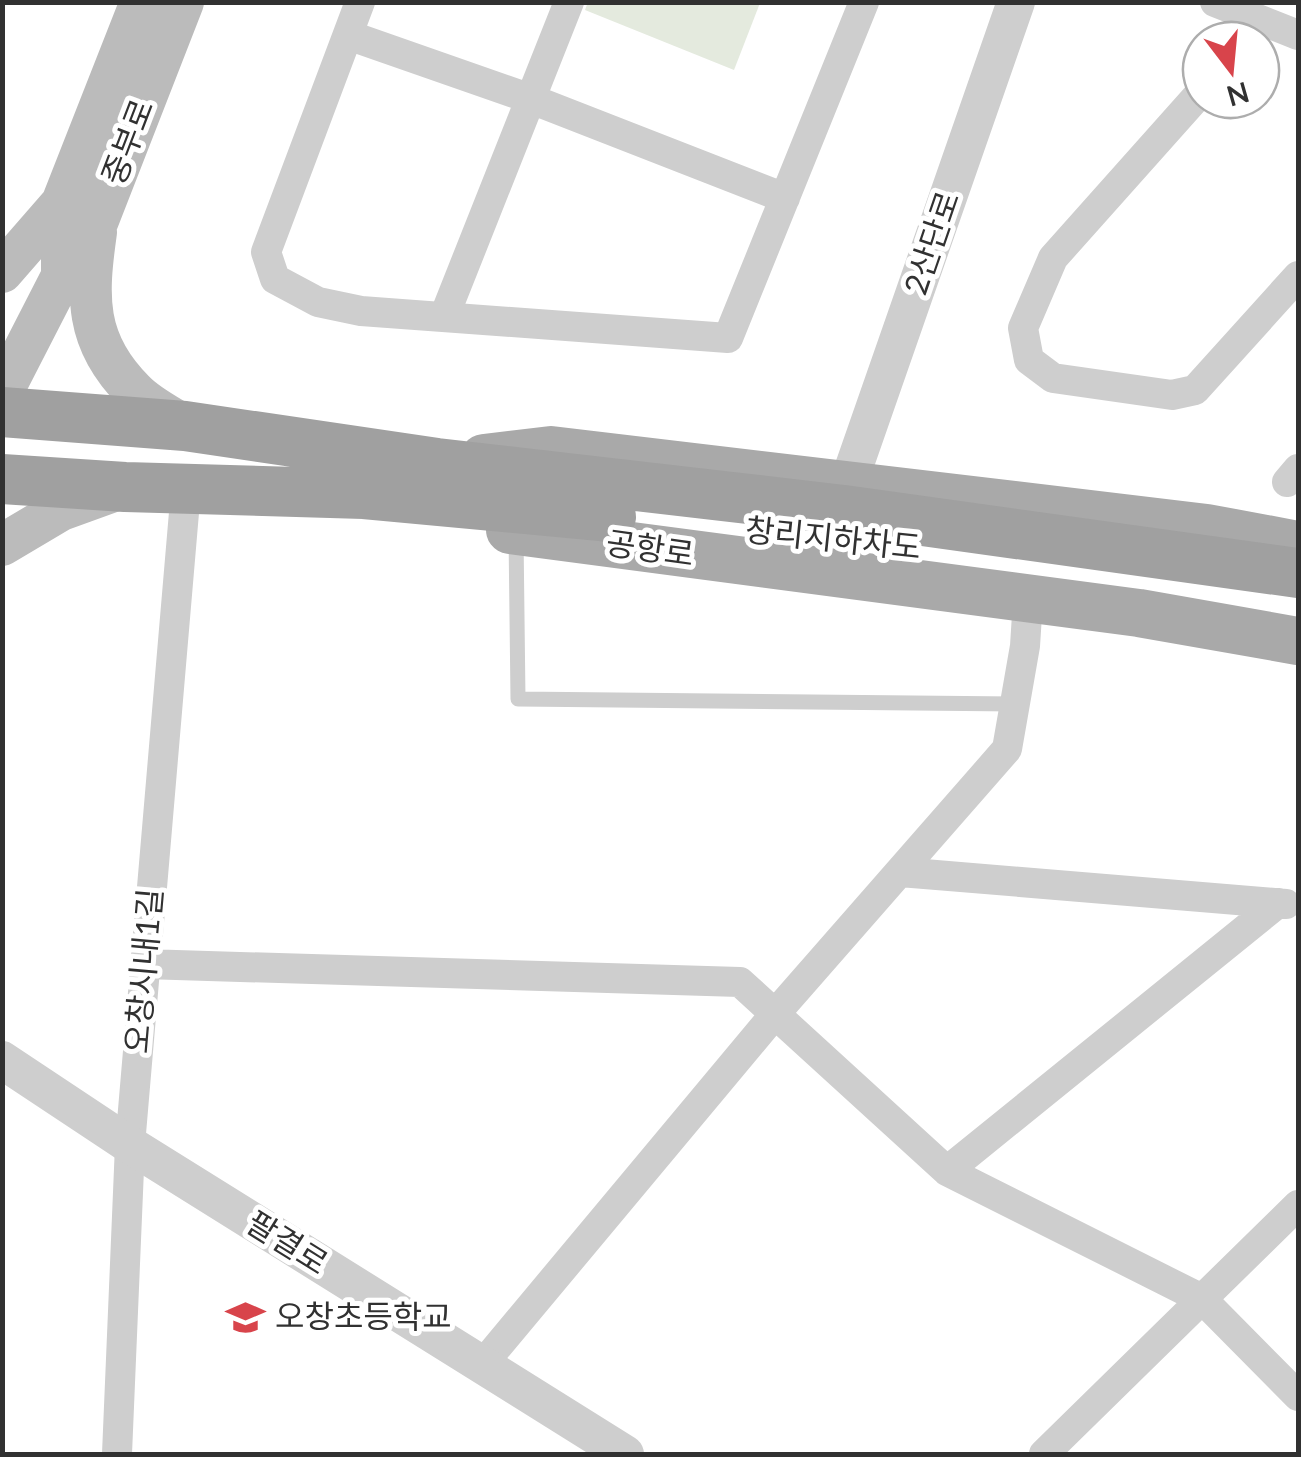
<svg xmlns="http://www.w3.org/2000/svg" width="1301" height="1457" viewBox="0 0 1301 1457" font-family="Lato,'Noto Sans KR',sans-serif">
<rect width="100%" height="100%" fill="#fff"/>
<!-- park -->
<path fill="#e4eade" d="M588,2H760V3L734,70L585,10Z"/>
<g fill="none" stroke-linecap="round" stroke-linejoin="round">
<!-- service -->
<path stroke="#cecece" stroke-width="15" d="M516,535L518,699L1015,704"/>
<!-- minor -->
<path stroke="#cecece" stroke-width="30" d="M360,2L266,252L275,279L318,302L361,311L728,338L864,2
M1215,2L1298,35
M348,35L531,99L785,198
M1201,92L1053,258L1023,328L1029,360L1053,378L1172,395L1195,390L1298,276
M444,317L569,2
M1287,482L1298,469
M900,872L1286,904
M144,964L740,982L947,1171L1202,1299L1298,1396
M947,1171L1278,903
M482,1365L775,1014L1007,749L1025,646L1028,599
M117,1454L130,1145L186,489
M1044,1454L1298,1205"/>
<!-- tertiary -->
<path stroke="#cecece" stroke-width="38" d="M848,484L1016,2
M2,1060L130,1145L625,1454"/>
<!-- secondary -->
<path stroke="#bbb" stroke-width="42" d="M96,232C87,296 84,341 134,391C147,405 169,416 185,426
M2,272L62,203
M62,276V203L141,2
M2,393L62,276L98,220L183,2
M2,545L61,510L119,489"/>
<!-- primary -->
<path stroke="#a9a9a9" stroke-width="48" d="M484,458L551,450L1207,528L1298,545
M510,530L1139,613L1298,641"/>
<!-- trunk -->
<path stroke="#a0a0a0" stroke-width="50" d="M2,412L185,426L437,463L844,510L1298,573
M2,479L125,487L364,494L611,517"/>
</g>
<!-- icons -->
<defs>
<symbol id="school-bare" viewBox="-9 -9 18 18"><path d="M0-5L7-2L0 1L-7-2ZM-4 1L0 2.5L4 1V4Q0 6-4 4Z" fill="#d8444b" stroke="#fff" stroke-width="2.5" paint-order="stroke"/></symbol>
</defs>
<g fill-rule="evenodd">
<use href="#school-bare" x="218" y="1290" width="55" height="55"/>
</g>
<g text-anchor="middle" stroke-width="10" stroke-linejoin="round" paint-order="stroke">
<!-- street labels -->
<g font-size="32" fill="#313131" stroke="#fff">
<text transform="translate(128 142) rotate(-69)" y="11">중부로</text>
<text transform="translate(932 243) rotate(-71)" y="11">2산단로</text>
<text transform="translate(833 539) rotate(6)" y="11">창리지하차도</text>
<text transform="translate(650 549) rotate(8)" y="11">공항로</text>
<text transform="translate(144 971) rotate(-85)" y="11">오창시내1길</text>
<text transform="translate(287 1243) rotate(32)" y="11">팔결로</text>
</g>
<!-- poi labels -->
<g font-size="32" fill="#313131" stroke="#fff" text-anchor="start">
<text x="275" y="1328">오창초등학교</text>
</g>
</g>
<!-- border -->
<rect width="1301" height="1457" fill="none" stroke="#313131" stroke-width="10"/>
<!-- north arrow -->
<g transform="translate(1231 70) rotate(164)"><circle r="48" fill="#ffffff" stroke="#adadad" stroke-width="2.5"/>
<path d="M0-8L18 38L0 25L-18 38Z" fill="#d8444b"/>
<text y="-15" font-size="28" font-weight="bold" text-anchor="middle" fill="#313131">N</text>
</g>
</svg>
